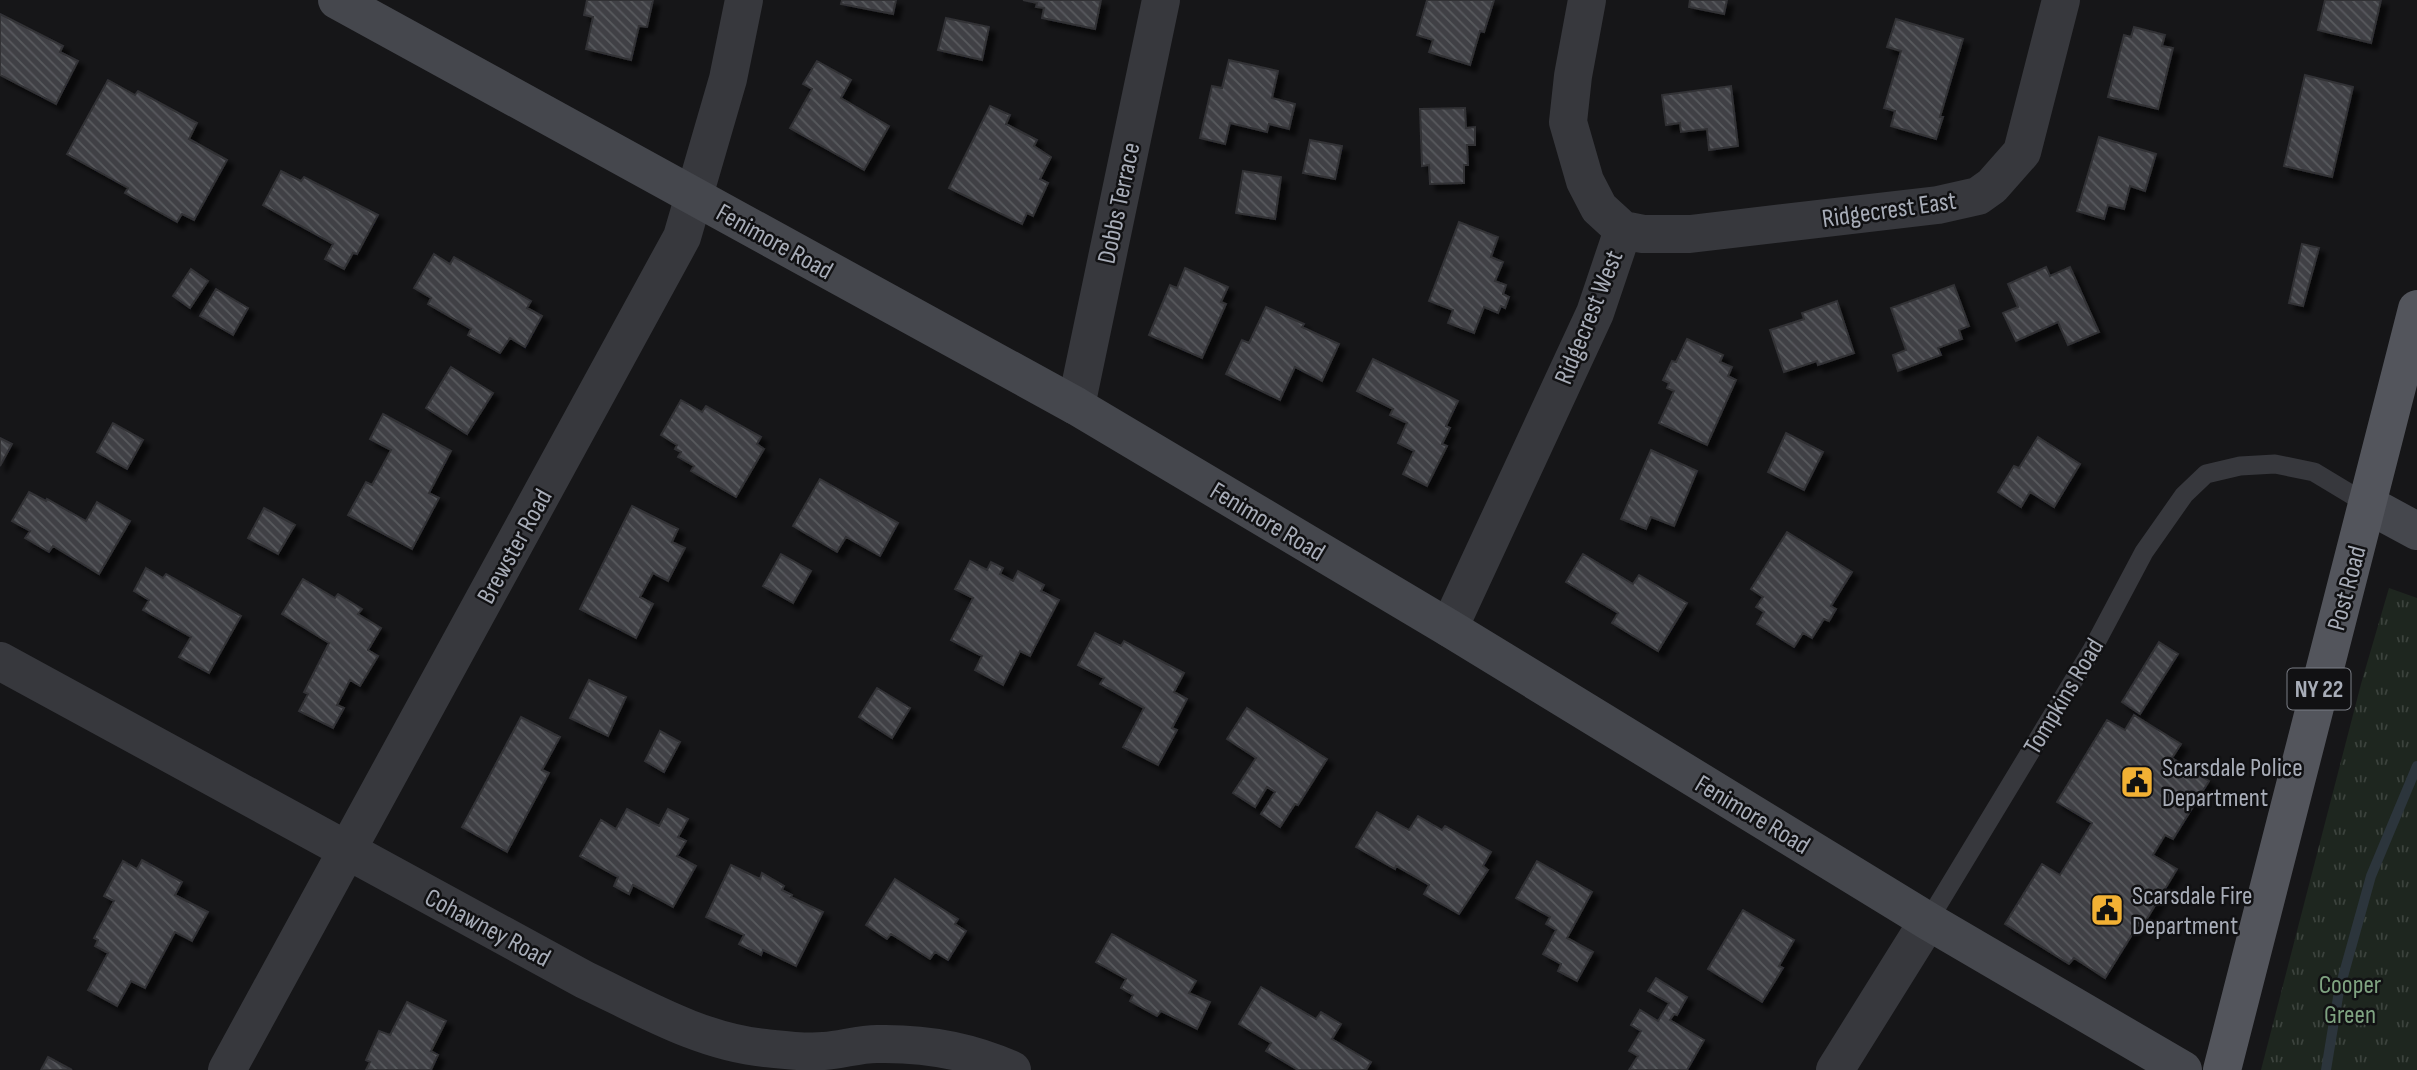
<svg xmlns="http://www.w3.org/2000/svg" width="2417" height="1070" viewBox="0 0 2417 1070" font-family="'Sofia Sans Condensed',sans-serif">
<defs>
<pattern id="park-tufts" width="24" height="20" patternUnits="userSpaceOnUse" patternTransform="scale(1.75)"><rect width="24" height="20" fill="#1e261f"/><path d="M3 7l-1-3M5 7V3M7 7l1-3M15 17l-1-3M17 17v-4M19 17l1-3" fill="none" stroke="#3c433d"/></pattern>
<pattern id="building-back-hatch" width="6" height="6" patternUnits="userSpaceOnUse" patternTransform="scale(1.75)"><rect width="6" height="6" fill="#404145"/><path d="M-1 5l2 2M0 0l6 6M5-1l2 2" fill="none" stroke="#595a5e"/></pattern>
<filter id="shadow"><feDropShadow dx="6" dy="6" stdDeviation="2" flood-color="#0009"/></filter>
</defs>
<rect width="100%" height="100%" fill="#161618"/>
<!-- park -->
<path fill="url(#park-tufts)" d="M2389,588L2417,598V1070H2261L2361,684Z"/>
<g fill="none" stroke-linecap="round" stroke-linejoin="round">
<!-- stream -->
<path stroke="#2c353c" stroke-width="10" d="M2326,1070L2339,991L2371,876L2417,766"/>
</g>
<!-- building -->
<path fill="url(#building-back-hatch)" stroke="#303034" stroke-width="2" filter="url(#shadow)" d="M587,0H653L647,27L639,26L631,60L586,49L593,17L584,15Z
M842,0H896L893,14L841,4Z
M1023,0H1101L1095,29L1042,18L1044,8L1036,7L1037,3Z
M1427,0H1494L1484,32L1480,31L1470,65L1429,52L1433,40L1417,35Z
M1690,0H1727L1724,14L1689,7Z
M2325,0H2381L2371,43L2318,30Z
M0,14L63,46L60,52L78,61L56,104L0,75Z
M946,18L989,27L982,60L938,50Z
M1896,19L1963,39L1940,117H1943L1936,139L1891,126L1895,111L1884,108L1901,51L1887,47Z
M2134,27L2165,35L2162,46L2173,48L2158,109L2108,97L2124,35L2131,37Z
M1229,60L1278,71L1272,98L1295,104L1289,129L1269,124L1267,132L1230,123L1225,144L1200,138L1212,86L1222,88Z
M817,61L851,80L841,98L889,126L864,170L790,128L812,89L803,84Z
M2305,75L2353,87L2332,177L2284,166Z
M108,80L135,95L138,91L197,123L189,139L227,160L194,220L182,214L177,222L125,193L128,188L67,154Z
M1731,86L1738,146L1709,150L1707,129L1681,132L1680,123L1666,125L1662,95Z
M990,106L1010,115L1006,124L1037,140L1034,146L1051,157L1040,179L1048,183L1033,216L1027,213L1022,224L949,188Z
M1465,108L1466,128L1475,127V145H1467L1468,165H1464V183L1430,184L1429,165L1422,166L1420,109Z
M2099,137L2156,154L2145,191L2130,186L2124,209L2108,205L2104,219L2077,211Z
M1310,140L1342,146L1335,179L1303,173Z
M281,171L301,181L304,177L378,215L357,254L353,253L344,269L325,259L333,244L263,205Z
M1243,171L1281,177L1275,219L1236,213Z
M1459,222L1498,237L1491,257L1503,262L1495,281L1506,285L1503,294L1509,297L1505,308L1501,306L1498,313L1484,307L1474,333L1448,323L1453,310L1429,301Z
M2302,244L2319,248L2303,306L2289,303Z
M434,254L450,264L454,257L531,301L527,308L542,316L525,347L510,338L500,353L468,335L471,329L428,304L431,298L414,288Z
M2046,267L2050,276L2070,267L2099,332L2068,345L2058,322L2016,341L2003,313L2018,307L2008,284Z
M1185,268L1228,287L1221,302L1226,304L1202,358L1149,335L1170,285L1177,288Z
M191,269L208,281L190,308L173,296Z
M1954,285L1969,326L1959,330L1962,339L1938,348L1941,355L1898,371L1893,355L1906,350L1891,308Z
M216,289L248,308L233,335L200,316Z
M1837,301L1854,353L1818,365L1817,361L1784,372L1770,330L1804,319L1802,313Z
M1266,307L1304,324L1302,327L1339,344L1322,381L1295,367L1280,400L1226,374L1242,340L1249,343Z
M1687,339L1723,355L1720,362L1732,367L1728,376L1736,380L1707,445L1659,423L1674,391L1667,388L1669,383L1663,380L1672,361L1676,362Z
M1373,359L1458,401L1446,426L1450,428L1442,444L1447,446L1427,486L1403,474L1414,451L1398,443L1407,423L1390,415L1393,409L1357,391Z
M451,367L493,393L467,434L426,408Z
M681,400L702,412L706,406L761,437L757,444L764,449L736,497L691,471L694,466L678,457L681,452L675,449L677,445L661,435Z
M383,414L451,451L429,493L439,498L412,549L348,515L366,482L372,485L391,450L370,439Z
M113,423L143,440L127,469L97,452Z
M1786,433L1823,452L1804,490L1768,472Z
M2038,437L2080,464L2054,507L2030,492L2021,507L1998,492L2014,466L2019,468Z
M0,438L12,444L0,466Z
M1651,450L1697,471L1674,526L1651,517L1646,529L1621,519Z
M820,479L898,523L880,556L846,537L837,552L793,526Z
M29,492L46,501L47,499L86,521L97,502L130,521L99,574L53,546L49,552L25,538L30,531L12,521Z
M632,506L678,529L672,542L685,548L668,581L653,573L640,597L653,604L636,638L580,609Z
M264,508L295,525L278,554L248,538Z
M1787,532L1852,572L1831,606L1836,609L1829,621L1824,619L1812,638L1803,633L1794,647L1757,624L1764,612L1756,607L1763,597L1751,589Z
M781,554L811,571L793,603L763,586Z
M1583,554L1633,584L1639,575L1687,603L1658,651L1612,623L1618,613L1566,582Z
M970,561L987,570L991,562L1003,568L1000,574L1013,581L1018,571L1044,585L1041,591L1059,600L1030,656L1020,651L1003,685L975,670L982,656L951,640L973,598L955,589Z
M146,568L163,578L166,574L241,616L209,673L179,657L191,637L143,610L149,600L134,591Z
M303,579L335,598L338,594L362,609L358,614L381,628L368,650L378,656L360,686L350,680L337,705L344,708L333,728L299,711L308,694L304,692L329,643L282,614Z
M1095,633L1121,646L1124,641L1184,673L1174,692L1187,699L1172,728L1177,730L1158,765L1123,747L1144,708L1100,684L1104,678L1078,665Z
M2159,642L2178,654L2140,714L2122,702Z
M589,680L626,697L608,736L570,718Z
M877,688L910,708L892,738L859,717Z
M1247,708L1327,759L1298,805L1295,804L1280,827L1261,814L1275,792L1267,787L1255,807L1233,793L1256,758L1227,739Z
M2134,715L2181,744L2172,758L2209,781L2173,839L2165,835L2153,855L2177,869L2142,927L2138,925L2105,978L2074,958L2069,964L2005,924L2042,864L2060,875L2092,823L2057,802L2107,720L2125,730Z
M521,717L560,737L542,770L549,773L507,852L462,827Z
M660,731L680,742L664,772L645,761Z
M627,809L659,826L668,809L688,819L678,837L686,841L677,856L696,866L673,907L633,885L629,894L614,886L618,877L580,856L601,820L616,829Z
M1377,812L1409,830L1418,816L1442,830L1445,826L1491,852L1483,866L1488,870L1459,914L1424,894L1429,885L1396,866L1395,869L1356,847Z
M142,860L182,882L175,895L208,912L192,941L175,932L145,988L131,981L117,1006L88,990L108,953L95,946L98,940L94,938L114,901L104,896L123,861L137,869Z
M1537,861L1592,892L1567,938L1593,952L1577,981L1558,971L1561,964L1543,954L1556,930L1546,924L1550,917L1516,898Z
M731,865L760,879L762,873L784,886L782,890L792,895L791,897L823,912L796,966L763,950L761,955L739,944L744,935L706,917Z
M895,879L958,919L955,924L966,931L948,960L935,952L930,959L891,934L887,939L866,925Z
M1743,910L1794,940L1779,966L1783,968L1762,1002L1708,969Z
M1112,934L1196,981L1189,993L1210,1002L1197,1029L1161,1011L1157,1016L1130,1001L1133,995L1121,988L1126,979L1096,962Z
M1656,978L1687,997L1677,1015L1674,1014L1670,1020L1704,1040L1687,1070H1629L1638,1056L1629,1051L1641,1031L1631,1025L1640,1010L1658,1021L1669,1003L1648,991Z
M1261,987L1316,1019L1321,1012L1341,1024L1332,1039L1371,1062L1366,1070H1298L1266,1051L1271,1043L1239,1024Z
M407,1002L446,1021L431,1051L438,1055L431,1070H366L370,1062L366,1060L379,1031L390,1035Z
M48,1057L72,1070H41Z"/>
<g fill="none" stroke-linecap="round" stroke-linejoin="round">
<!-- lane -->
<path stroke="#37383d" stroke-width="19" d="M1928,921L2092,650L2144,552L2184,495L2206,474L2240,466L2275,464L2314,472L2367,504"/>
<!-- street -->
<path stroke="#37383d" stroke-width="38" d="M1587,0L1573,76L1568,122L1585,181L1599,208L1623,230
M1623,230L1643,234H1690L1938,205L1978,196L1992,186L2022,152L2061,0
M1076,406L1161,0
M1449,628L1595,313L1623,230
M0,661L585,980C642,1007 701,1042 765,1048C784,1050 805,1053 824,1051C841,1050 859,1044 877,1044C923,1043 970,1051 1012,1070
M227,1070L682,237L728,79L744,0
M1835,1070L1928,921"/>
<!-- secondary -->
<path stroke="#45474d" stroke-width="38" d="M337,0L1076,406L1449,628L1928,921L2183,1070
M2367,504L2417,531"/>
<!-- primary -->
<path stroke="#53555c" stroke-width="38" d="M2222,1070L2417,309"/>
</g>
<!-- icons -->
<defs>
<symbol id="civic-square" viewBox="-11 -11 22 22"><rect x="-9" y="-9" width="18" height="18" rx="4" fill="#f2b134" stroke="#111113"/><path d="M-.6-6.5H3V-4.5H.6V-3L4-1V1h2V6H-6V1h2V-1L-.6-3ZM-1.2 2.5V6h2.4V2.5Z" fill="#111"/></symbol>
</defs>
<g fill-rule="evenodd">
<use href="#civic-square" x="2118" y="763" width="38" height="38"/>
<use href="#civic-square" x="2088" y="891" width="38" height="38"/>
</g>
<g text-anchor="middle" stroke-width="5" stroke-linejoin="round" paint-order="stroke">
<!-- shield labels -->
<rect fill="#111113" stroke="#7b7e86" stroke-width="2" x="2287.5" y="668.5" width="63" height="41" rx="5"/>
<g font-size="24" font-weight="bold" fill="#a8adb8">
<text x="2319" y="697">NY 22</text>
</g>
<!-- street labels -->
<g font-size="26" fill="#a8adb8" stroke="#111113">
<text transform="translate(1118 203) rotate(-78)" y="9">Dobbs Terrace</text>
<text transform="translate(1889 209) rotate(-8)" y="9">Ridgecrest East</text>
<text transform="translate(775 241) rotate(29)" y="9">Fenimore Road</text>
<text transform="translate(1588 317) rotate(-68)" y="9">Ridgecrest West</text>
<text transform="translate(1268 521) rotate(31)" y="9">Fenimore Road</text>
<text transform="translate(514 546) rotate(-61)" y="9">Brewster Road</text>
<text transform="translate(2346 588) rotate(-75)" y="9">Post Road</text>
<text transform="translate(2063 696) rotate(-59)" y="9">Tompkins Road</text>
<text transform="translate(1753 814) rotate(31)" y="9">Fenimore Road</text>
<text transform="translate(488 927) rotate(28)" y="9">Cohawney Road</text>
</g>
<!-- poi labels -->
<g font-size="26" fill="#a8adb8" stroke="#111113" text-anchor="start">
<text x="2162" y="776">Scarsdale Police<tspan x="2162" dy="30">Department</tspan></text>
<text x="2132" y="904">Scarsdale Fire<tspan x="2132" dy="30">Department</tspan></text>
</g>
<!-- park labels -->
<g font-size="26" fill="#7fa381" stroke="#111113">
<text x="2350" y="993">Cooper<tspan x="2350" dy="30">Green</tspan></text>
</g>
</g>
</svg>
